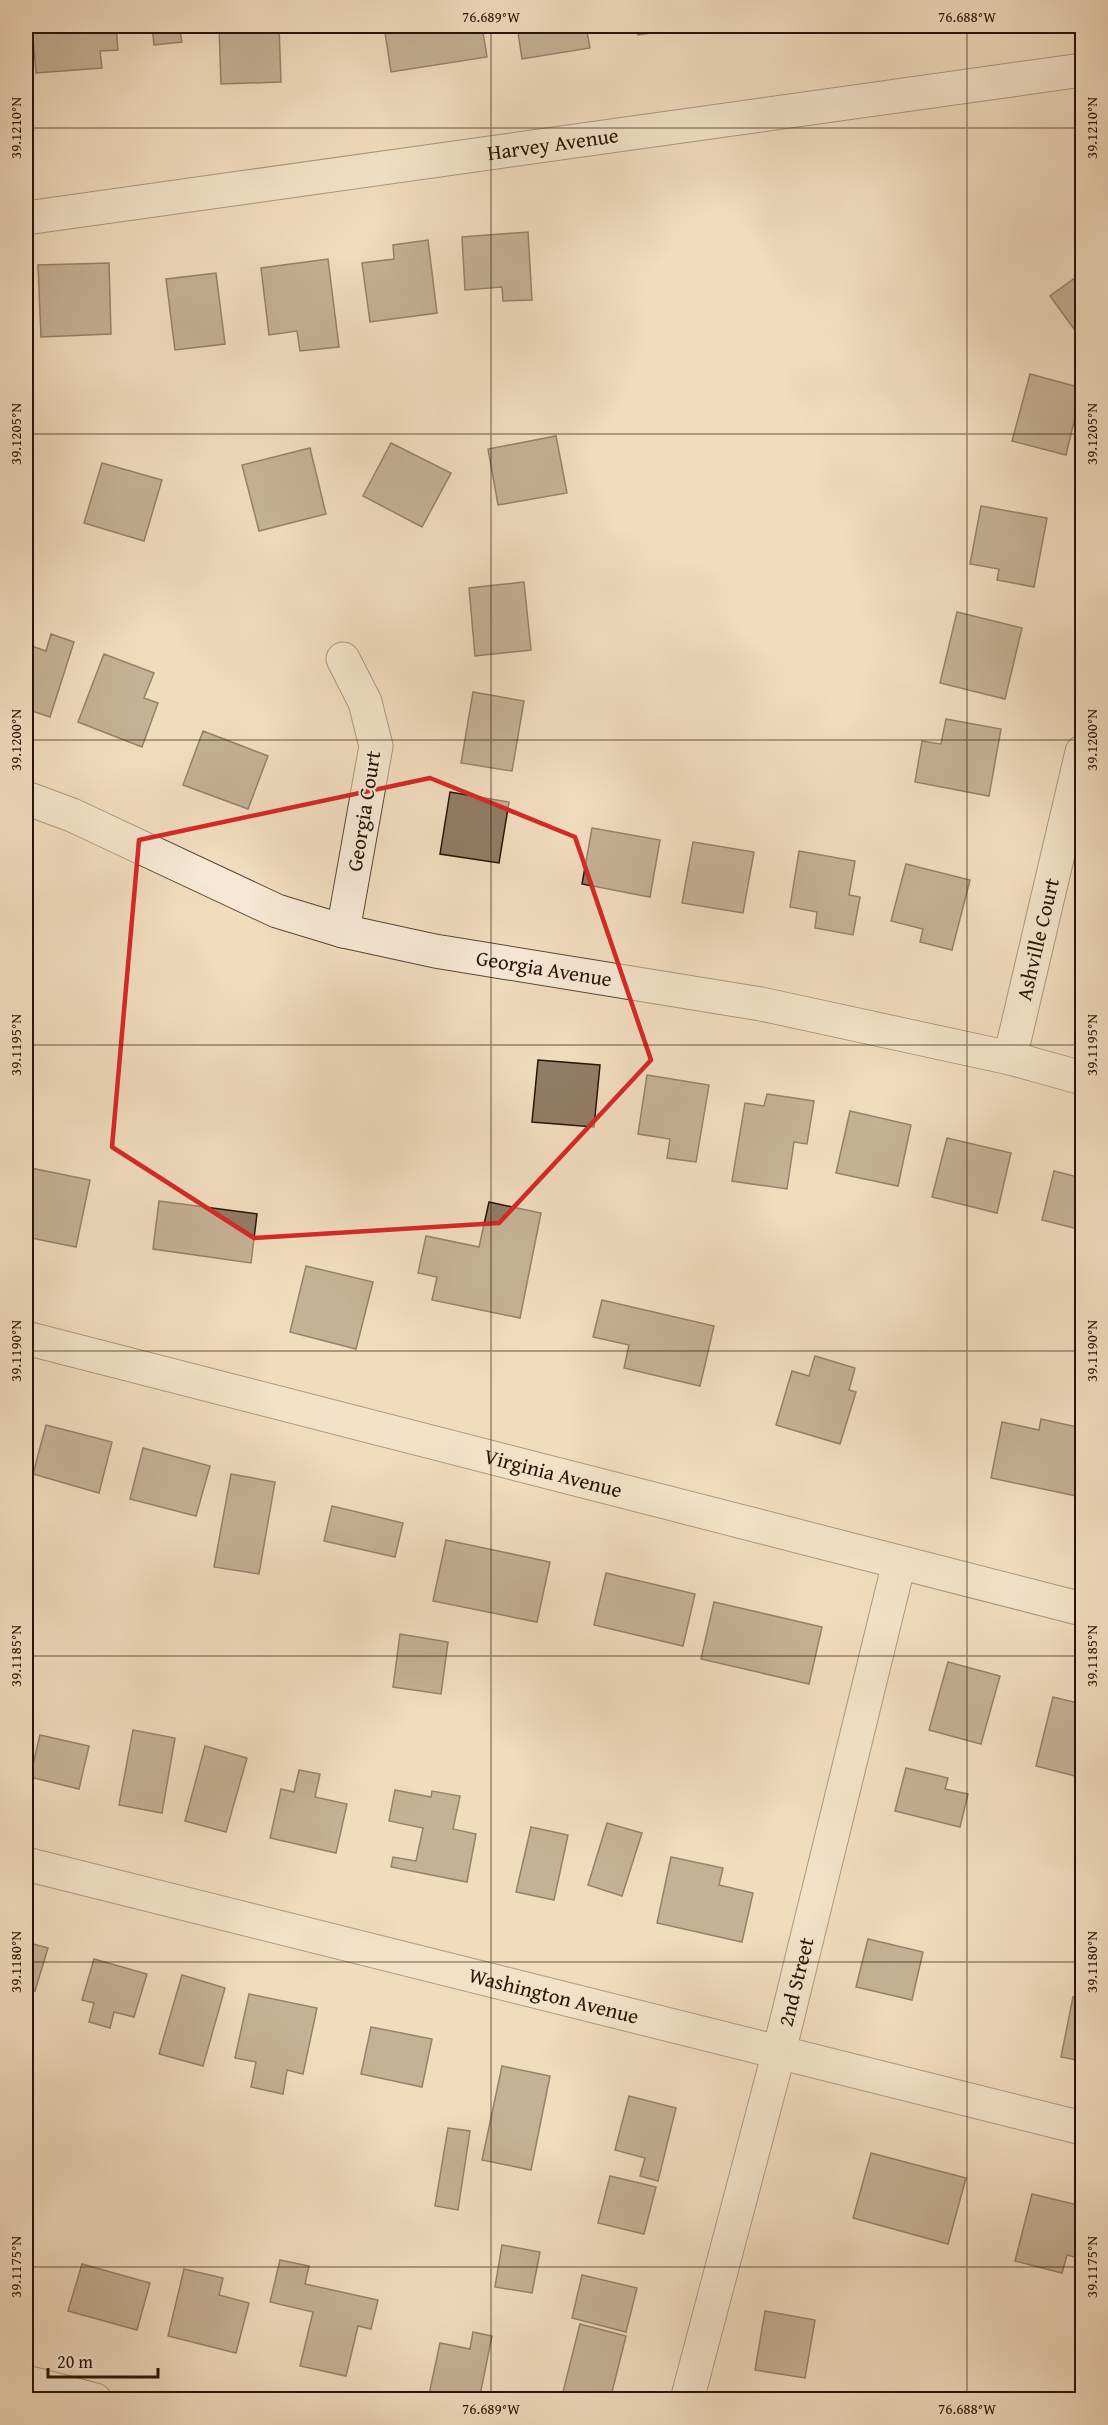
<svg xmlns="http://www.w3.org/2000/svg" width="1108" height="2425" viewBox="0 0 1108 2425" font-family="'Gentium Book Plus',serif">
<rect width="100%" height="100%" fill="#f1dcbe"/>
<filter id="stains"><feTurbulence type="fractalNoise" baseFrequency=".00333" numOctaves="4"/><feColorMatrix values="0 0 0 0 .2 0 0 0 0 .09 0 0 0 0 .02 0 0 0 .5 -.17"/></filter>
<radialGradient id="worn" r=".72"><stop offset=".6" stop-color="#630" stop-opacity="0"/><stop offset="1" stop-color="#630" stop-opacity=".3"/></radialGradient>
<!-- building -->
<path fill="#917c65" stroke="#291305" stroke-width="1.5" d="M32,26H116L118,50L100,51L102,68L36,73Z
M152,26H179L182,42L154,45Z
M219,26H279L281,82L221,84Z
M384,26H482L487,57L391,72Z
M517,26H586L590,48L522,59Z
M636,26H693V27L638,35Z
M528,232L532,300L503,301L502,287L465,290L462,237Z
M428,240L437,313L370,322L362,263L394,259L393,245Z
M328,259L339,347L300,351L297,331L269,335L261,268Z
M109,263L111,334L41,337L38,265Z
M216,273L225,344L175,350L166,279Z
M1082,273V340L1050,296Z
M1030,374L1082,388L1066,455L1012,441Z
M556,436L567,493L498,505L488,449Z
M391,443L451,473L422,527L363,496Z
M310,448L326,514L259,531L242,465Z
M102,463L162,480L144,541L84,523Z
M981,506L1047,518L1034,587L997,580L999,569L970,564Z
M524,582L531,650L475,656L469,588Z
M957,612L1022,628L1005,699L940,683Z
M51,634L74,642L50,717L26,709V644L46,651Z
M104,654L154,673L144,698L158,703L142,747L78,722Z
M473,692L524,701L512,771L461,763Z
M946,719L1001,729L989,796L915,782L922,741L941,744Z
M203,731L268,756L248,809L183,785Z
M450,792L509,802L499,863L440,854Z
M592,828L660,840L650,897L582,884Z
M693,842L754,852L743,913L682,903Z
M799,851L855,861L849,895L860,897L853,935L815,928L817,912L790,907Z
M906,864L970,880L952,950L920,942L923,929L891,921Z
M538,1060L600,1065L594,1127L532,1122Z
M647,1075L709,1085L696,1162L667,1158L670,1139L638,1134Z
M767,1094L814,1101L807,1144L794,1142L787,1189L732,1181L745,1103L764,1106Z
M850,1111L911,1125L898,1186L836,1173Z
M947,1138L1011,1153L997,1213L932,1197Z
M26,1167L90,1180L76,1247L26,1237Z
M1054,1171L1082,1178V1230L1042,1220Z
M159,1201L257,1214L251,1263L153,1249Z
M489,1202L541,1213L520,1318L432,1300L437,1277L418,1273L426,1236L479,1247Z
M306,1266L373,1282L356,1349L290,1332Z
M602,1300L714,1326L700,1386L624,1368L629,1345L593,1337Z
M815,1356L855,1368L849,1390L856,1392L840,1444L776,1425L792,1371L809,1376Z
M1041,1419L1082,1428L1077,1457L1082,1458L1081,1497L991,1478L1002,1422L1039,1430Z
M46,1425L112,1442L99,1493L33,1474Z
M143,1448L210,1466L196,1516L130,1499Z
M231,1474L275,1482L259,1574L214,1567Z
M332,1506L403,1523L395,1557L324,1541Z
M446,1540L550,1562L537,1622L433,1601Z
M606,1573L695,1594L683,1646L594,1625Z
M714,1602L822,1627L809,1684L701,1659Z
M400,1634L448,1642L441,1694L393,1687Z
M948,1662L1000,1676L981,1744L929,1730Z
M1053,1697L1082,1704V1763L1079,1777L1036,1766Z
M133,1730L175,1738L162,1813L119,1805Z
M40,1735L89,1746L79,1789L30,1777Z
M205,1746L247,1758L226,1832L185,1821Z
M906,1768L948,1778L945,1789L968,1794L960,1827L895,1811Z
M299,1770L320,1774L315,1797L347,1804L336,1853L270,1838L281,1789L294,1792Z
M395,1790L431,1797L432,1791L460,1796L453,1829L476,1834L467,1882L391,1867L393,1857L416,1861L423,1828L389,1821Z
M607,1823L642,1833L622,1896L588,1885Z
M531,1827L568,1835L554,1900L516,1892Z
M671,1857L723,1868L719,1885L753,1893L742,1942L657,1923Z
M868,1939L923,1952L912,2000L856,1987Z
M26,1942L48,1948L35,1991L26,1988Z
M94,1959L147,1974L134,2017L114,2012L110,2028L89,2022L94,2003L82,2000Z
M182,1975L225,1988L203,2066L159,2054Z
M249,1994L317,2008L303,2074L287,2070L283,2094L251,2087L256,2062L235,2058Z
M1073,1997L1082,1999V2061L1061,2057Z
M371,2027L432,2039L422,2087L361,2074Z
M502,2066L550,2076L531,2170L482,2160Z
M629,2096L676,2108L658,2181L640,2176L645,2158L615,2150Z
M448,2128L470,2131L458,2210L435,2206Z
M871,2153L966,2178L948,2244L853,2218Z
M610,2176L656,2187L644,2234L598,2223Z
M1032,2194L1082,2206V2259L1067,2255L1062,2273L1015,2261Z
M26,2239L31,2240L26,2264Z
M502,2245L540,2252L532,2293L495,2287Z
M280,2260L309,2266L305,2284L378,2300L371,2329L358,2326L346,2376L300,2366L313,2312L270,2302Z
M82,2264L150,2283L137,2330L68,2311Z
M184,2269L223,2278L219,2295L249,2303L236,2353L168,2336Z
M582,2275L637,2288L626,2332L572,2318Z
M765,2311L815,2320L805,2378L755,2370Z
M580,2324L626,2336L610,2400H561Z
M473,2332L492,2336L479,2400L428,2399L440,2343L470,2349Z"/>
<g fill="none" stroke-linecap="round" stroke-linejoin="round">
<defs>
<g id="minor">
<path id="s1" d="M26,218L1082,70"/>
<path d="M343,659L365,702L376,746L343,931"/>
<path id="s2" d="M26,798L72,815L277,911L343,931L435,951L761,1004L1010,1058L1082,1078"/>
<path id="s3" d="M1010,1058L1082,752"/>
<path id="s4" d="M26,1338L1082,1609"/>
<path id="s5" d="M26,1864L1082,2128"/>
<path d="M26,2382L95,2400"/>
<path id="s6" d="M687,2400L779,2052L899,1563"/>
</g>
</defs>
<!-- minor casing -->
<use href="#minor" stroke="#5b4533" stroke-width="35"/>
<!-- minor -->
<use href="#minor" stroke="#f6e8d5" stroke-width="33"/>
</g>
<!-- marked area -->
<path d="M0 0H1108V2425H0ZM430,778L575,837L651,1060L499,1223L254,1238L112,1147L139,840Z" fill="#f1dcbe" fill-opacity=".55" fill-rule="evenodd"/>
<path fill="none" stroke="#d62828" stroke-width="4.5" stroke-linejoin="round" d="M430,778L575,837L651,1060L499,1223L254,1238L112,1147L139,840Z"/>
<!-- ticks -->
<path fill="none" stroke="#291305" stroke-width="1.5" stroke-opacity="0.45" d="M491,26V2400M967,26V2400M26,128H1082M26,434H1082M26,740H1082M26,1045H1082M26,1351H1082M26,1656H1082M26,1962H1082M26,2267H1082"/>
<g text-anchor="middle" stroke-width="4.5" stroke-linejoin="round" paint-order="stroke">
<!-- street labels -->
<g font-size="21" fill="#291305" stroke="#f6e8d5">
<text dy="7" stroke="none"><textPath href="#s1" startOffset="532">Harvey Avenue</textPath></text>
<text transform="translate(364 811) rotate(-81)" y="7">Georgia Court</text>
<text dy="7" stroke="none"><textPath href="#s3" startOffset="122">Ashville Court</textPath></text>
<text dy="7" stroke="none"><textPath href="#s2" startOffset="549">Georgia Avenue</textPath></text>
<text dy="7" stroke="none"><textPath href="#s4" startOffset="544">Virginia Avenue</textPath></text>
<text dy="7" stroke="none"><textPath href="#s6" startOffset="432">2nd Street</textPath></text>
<text dy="7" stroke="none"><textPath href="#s5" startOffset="544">Washington Avenue</textPath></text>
</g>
</g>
<!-- margin -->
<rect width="1108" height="2425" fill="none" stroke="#f1dcbe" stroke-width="66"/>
<!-- scale -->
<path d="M48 2368v9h110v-9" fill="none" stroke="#291305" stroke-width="3"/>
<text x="57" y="2368" font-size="18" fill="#291305" stroke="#f6e8d5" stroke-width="4.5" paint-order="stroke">20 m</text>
<rect x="33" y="33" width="1042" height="2359" fill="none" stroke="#291305" stroke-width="2"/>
<g font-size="15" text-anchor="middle" fill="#291305">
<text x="491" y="22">76.689°W</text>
<text x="967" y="22">76.688°W</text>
<text transform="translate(16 128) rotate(-90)" y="5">39.1210°N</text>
<text transform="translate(1092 128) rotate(-90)" y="5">39.1210°N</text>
<text transform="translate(16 434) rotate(-90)" y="5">39.1205°N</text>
<text transform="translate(1092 434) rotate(-90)" y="5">39.1205°N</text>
<text transform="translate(16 740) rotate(-90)" y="5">39.1200°N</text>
<text transform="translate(1092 740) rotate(-90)" y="5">39.1200°N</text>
<text transform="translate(16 1045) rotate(-90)" y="5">39.1195°N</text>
<text transform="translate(1092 1045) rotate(-90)" y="5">39.1195°N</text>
<text transform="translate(16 1351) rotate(-90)" y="5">39.1190°N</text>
<text transform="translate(1092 1351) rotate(-90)" y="5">39.1190°N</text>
<text transform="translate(16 1656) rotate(-90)" y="5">39.1185°N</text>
<text transform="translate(1092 1656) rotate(-90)" y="5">39.1185°N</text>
<text transform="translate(16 1962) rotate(-90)" y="5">39.1180°N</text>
<text transform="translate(1092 1962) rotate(-90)" y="5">39.1180°N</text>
<text transform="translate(16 2267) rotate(-90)" y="5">39.1175°N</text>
<text transform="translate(1092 2267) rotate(-90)" y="5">39.1175°N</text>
<text x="491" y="2414">76.689°W</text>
<text x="967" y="2414">76.688°W</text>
</g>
<rect width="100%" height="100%" filter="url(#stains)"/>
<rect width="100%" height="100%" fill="url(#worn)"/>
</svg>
